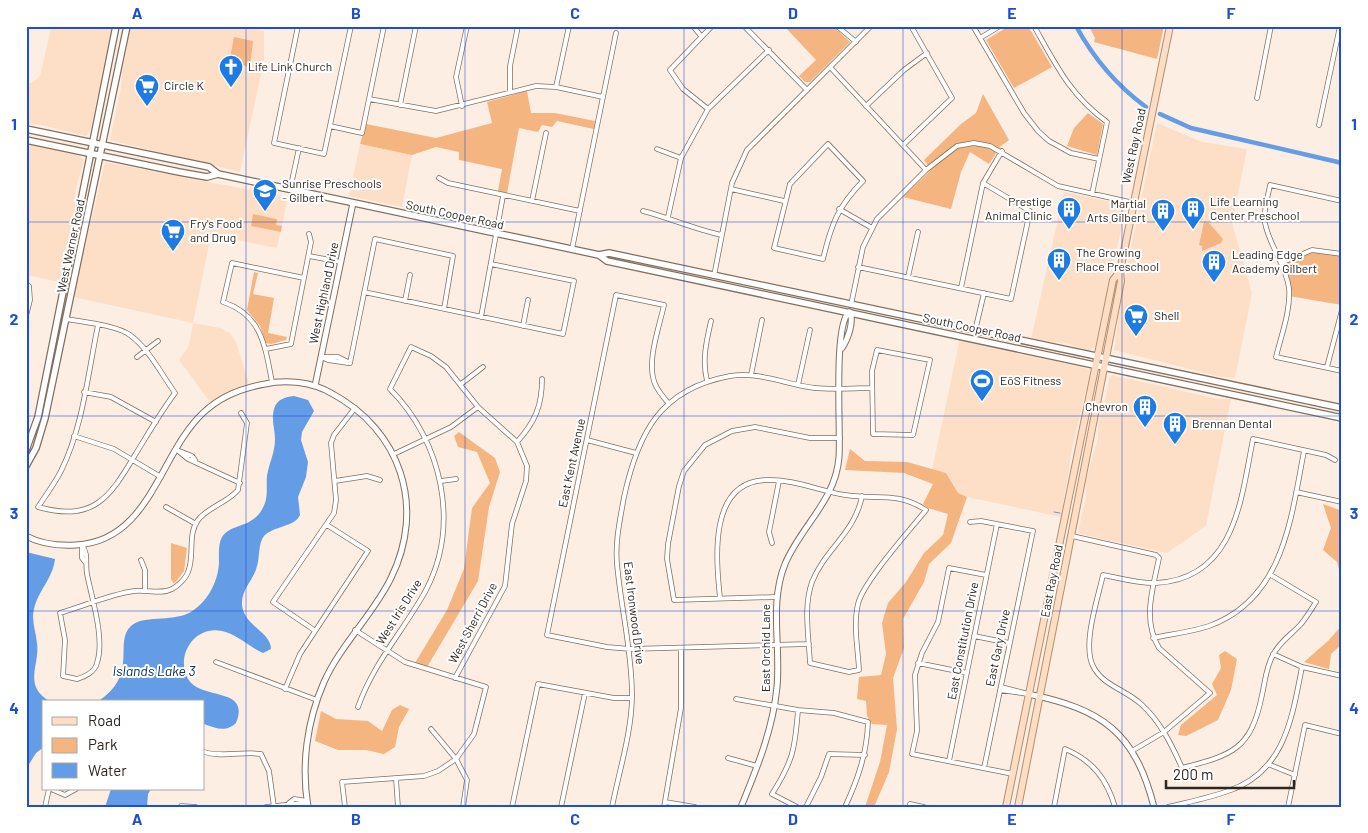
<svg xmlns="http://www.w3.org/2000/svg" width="1368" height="833" viewBox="0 0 1368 833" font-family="Barlow,sans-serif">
<rect width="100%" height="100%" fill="#fceee3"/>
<!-- built -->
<path fill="#fddfc8" d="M48,26H112L90,132L86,136L41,125L26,124V82L32,83L40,76L51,28Z
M131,26H243L264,31V60L240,172L110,140L121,87L122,73Z
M1157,123L1202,142L1247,149L1232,223L1252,293L1235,378L1221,377L1114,350L1122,291Z
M26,144L78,155L84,160L75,192V207L60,282L26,275Z
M360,144L412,155L402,207L349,196Z
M105,162L288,197L277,248L211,235L193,323L220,328L230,333L236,342L249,383L232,390L210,402L179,360L189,346L193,323L73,297Z
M1064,192L1121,204L1126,208L1095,346L1089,351L1069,344L1031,339Z
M960,338L1089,369L1090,373L1072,449L1061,517L967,497L958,493L946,473L932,470Z
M1112,375L1218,399H1231L1206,526L1167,553L1080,534L1078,531L1086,498V481L1098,438V422L1104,406L1109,378Z"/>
<!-- green -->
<path fill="#f4b580" d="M784,26H833L850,42L810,82H805L799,76L816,60Z
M1009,26H1028L1052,67L1014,88L986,40Z
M1089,26H1164L1157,59L1094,42L1095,38Z
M234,37L253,41L250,67L229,63Z
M527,91L531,113H555L595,121L594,129L557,121L552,127L542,125L538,132L519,128L507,193L498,191L502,169L459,160V152L436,147L412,155L360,144L366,124L436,138L492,123L487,102Z
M983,94L1009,140L1001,146L989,164L970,152L961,172L951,209L903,197L931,170L924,160L961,124L976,113Z
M1088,113L1103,124L1097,155L1067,146L1074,128Z
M253,214L277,219L276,225L282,226L281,232L251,226Z
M1204,222L1209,223L1223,239L1221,243L1202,251V246L1199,245Z
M1312,250L1342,254V305L1289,296V285L1281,263Z
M254,272L258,273L253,294L274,298L268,333L287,337L286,340L271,344L266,343L260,326L247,310Z
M459,432L495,458L500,472L489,507L478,581L427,667L415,663L447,610L464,569L472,508L490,483L477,452L458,447L454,436Z
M850,449L865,461L907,462L946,473L958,493L967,497L951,543L929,564L924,582L903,619L904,648L893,678L897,729L889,772L874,807H865L880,762L887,725L872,724L867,716L866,701L857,699L859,677L881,675L886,654L882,623L888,603L906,582L924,553L943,535L948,514L928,508L923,504L933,484L904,473L845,470Z
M1323,504L1342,511V581L1337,562L1323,550L1331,528Z
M171,543L187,548L184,571L174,584L171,579Z
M1342,625V644L1331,654L1329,669L1304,662L1328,641Z
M1225,651L1237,659L1231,690L1218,720L1186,736L1178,735L1181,725L1217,695L1212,684L1221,668L1219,655Z
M400,705L409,709L399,727L395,747L384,754L366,750H338L315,741L321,711L336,719L368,721L382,731L392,710Z"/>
<!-- water -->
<path fill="#649ce5" d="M294,396L308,400L314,411L302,432L301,440L308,462L306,477L298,497L300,515C295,527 273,526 264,536C258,543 260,557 257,566C254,580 241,589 242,605C244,626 271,632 271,649L263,653C249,647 237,634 222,631C195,625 175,655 188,679C201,701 251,686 236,723C225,733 216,728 204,724V702H97C140,675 113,643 131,626C142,615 171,622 189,613C206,604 218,583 219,563C219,555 218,544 222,537C232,522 255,530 265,503C268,494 266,485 267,476C269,463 275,453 275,439C275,430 271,419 274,409C277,399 285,397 294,396Z
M26,552L55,559C53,578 38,591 34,609C31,620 36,632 37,643C40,666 22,686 51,702H44V747L36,753L26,769Z
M111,789H151L148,794L147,807H105Z"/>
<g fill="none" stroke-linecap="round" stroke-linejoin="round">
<!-- stream -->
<path stroke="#649ce5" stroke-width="1" d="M1054,512L1060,513"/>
<!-- canal -->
<path stroke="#649ce5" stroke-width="4.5" d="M1076,26C1094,59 1116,85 1146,107
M1160,114L1191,128L1342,163"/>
<defs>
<path id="minor" d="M298,26L274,143L324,154L351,26
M693,26L701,36
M744,26L807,90
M837,26L856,42
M973,26L1024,113L1038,131L1049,141L1071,153L1099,159
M1034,26C1056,65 1070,95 1107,122L1092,194
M980,38L1000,26
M830,67L926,170
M556,87L569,26
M510,92V66L518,26
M1257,98L1271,26
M369,99L436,111L536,86L556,87L603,97
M400,105L416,26
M462,106L456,77L467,26
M866,106L904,70L927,53
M708,109L683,89L670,70L712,26
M1319,125L1340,26
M330,126L362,133L384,26
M828,144L863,181C838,206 831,225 823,259L774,248L790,184Z
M903,145L952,98L911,26
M657,149L681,158
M439,178L448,183L580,211
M731,189L784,201
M290,190L299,148
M532,201L546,133
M1342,201L1270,185C1268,197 1263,210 1265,223C1269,245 1286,265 1289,288C1291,310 1281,336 1276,357L1342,371
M839,209L872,228
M643,211C670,218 694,229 722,235
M668,217L681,158L708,109L769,50
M572,249L616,33
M309,256L341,262
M1281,263L1312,250L1342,254
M858,267L1011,299L1030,211L983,183
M714,276L732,183L747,150L871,26
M908,277L918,232
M961,288L983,183L1002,151
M364,292L563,334L574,281L491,264
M405,301L410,275
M851,305L863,247L877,219L926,170L957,146L974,143L990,146L1058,186L1134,203
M26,316L30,300L29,286
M481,317L503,196
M66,319C83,322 116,325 130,335C149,349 162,375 175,393C160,413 148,434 135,455C109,499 93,522 38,507C46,495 55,483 61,471C83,427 88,373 98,325
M523,326L528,300
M975,331L984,293
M266,349L291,344L311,242L309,234
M877,350L930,360L913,435L873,434L872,371Z
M137,357L158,341
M321,357H338L350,363
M321,357L328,360L348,363
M350,363L375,239L453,256L444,309
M1327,367L1342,310
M751,375L762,320
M707,381C702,360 706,343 711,321
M272,382C265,346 262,315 223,302L232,263L304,278
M461,384L483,367
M798,385L810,330
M84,392L111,397L156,422
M669,404C664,398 658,391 655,384C646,362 659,328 664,305L616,295L547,635L607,647L630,649L809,644
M74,436L114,449L161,477
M587,440L636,453
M177,450L188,459L240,483
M177,450L192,456L195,460
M394,454L451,427L478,407
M335,481L367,476L380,480
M441,481L456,479
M1296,492L1342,502
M166,507L196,524
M970,522L981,521L1033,531L984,768
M1072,536L1156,555L1159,558C1153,588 1142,620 1159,648L1210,693L1164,732L1132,751
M772,543L769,532L779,481
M82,545C89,555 85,563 87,574C92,599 105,639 97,663C95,672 84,677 77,679L63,676L65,640L60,613C84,606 111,594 134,591C146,589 161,595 172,589C178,586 186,578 188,572C195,556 187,535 198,520C208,507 227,503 238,490L247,423L241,413
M82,545V558L86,563
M141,560L145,570V590
M986,575L949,568L938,622L922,653L915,675L917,731L912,754L1013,774
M1271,575L1316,602C1311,610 1306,618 1301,624C1291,635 1279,642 1273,655C1266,667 1265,682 1262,695C1251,750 1232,755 1182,768C1172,745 1160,721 1141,704C1126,690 1102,685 1093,666C1082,644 1098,598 1103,575C1120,578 1139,584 1156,583C1235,579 1241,500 1253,439L1326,455L1335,460
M776,597L674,600L667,559L668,544L679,486L684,471L705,445L732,431L755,427L810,438H840
M720,598C716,559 708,481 767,480C793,479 820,491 845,495C878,500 896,491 926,510C910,530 863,582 858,604C853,625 858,649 859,670L849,672L810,663C809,638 803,607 812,582C825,549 855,533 862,496
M314,630L273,602L334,513L336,500L331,443L334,435L355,408
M355,630L405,662L486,687L474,734L456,759L467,780L463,807
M974,636L1009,643
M1153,638C1172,634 1191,632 1209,626C1284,599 1291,518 1304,451
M1273,654L1302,667L1342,676
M216,662L317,700
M918,663L967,673
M455,678L505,586L512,524L526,481L527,466L517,442C535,422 542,406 542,379
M1001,687L1028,694
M285,689L300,654L368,551L327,525
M1000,690L1028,694
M736,699L798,710L834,713L868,722C867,753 858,779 845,807
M358,707C373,664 403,631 425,592C461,525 442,441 390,389L411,347L431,356L446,367L478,407L517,442
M204,752C223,758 242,751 261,754L269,771L274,807
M728,758L757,766
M949,761L997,524
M1268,764L1295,775
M396,779L398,807
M51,789L65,795L76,789
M665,802L695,807
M289,803L294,799L307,801
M181,806L196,807
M45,807L49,789
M266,807L304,803L307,801
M345,807L342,782L424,776L438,771L456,759L431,729
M512,807L538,684L614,698H632
M561,807L585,693
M612,807C619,771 632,732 632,695C632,651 621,609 617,564C615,541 620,520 624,497C638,433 660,389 730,376C759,371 787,385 815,388C834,390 853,388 872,388
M664,807L681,708V649
M797,807L772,794C793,761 795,749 798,710
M806,807L821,777L829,754L865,755
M909,807L910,804L924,807
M1054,807L1065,749C1092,760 1107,779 1115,807
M1168,807C1188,802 1209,798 1228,791C1285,772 1292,718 1302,667
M1288,807L1305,725L1342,734
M1341,807L1342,805"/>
<path id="tertiary" d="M842,348C848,339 854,322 850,312
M315,386L353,203
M26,536C41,544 59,546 76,545C151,541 159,453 204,412C221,396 242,388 265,384C286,379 312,382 331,393C401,430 426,507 391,578C373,615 341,644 324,682C307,721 301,765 308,807
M1028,694C1102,709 1135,732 1154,807
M741,807C757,768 773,729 777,687C781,645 769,604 785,564C801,526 836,500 839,457C841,431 833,326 849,312"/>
<path id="secondary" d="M26,129L209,167L218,174
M26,140L179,172L207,177L218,174L599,255L607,261L1342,418
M599,255L609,253L1342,408
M26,450L38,417L116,26
M26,466L36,448L45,418L127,26"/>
<path id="primary" d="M1006,807L1113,280L1120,271
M1018,807L1121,281L1120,271L1170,26"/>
</defs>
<!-- minor casing -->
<use href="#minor" stroke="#836f5f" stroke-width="5.5"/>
<!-- tertiary casing -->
<use href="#tertiary" stroke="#836f5f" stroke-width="7"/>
<!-- secondary casing -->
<use href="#secondary" stroke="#836f5f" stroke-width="8"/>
<!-- primary casing -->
<use href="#primary" stroke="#b48f70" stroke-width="8"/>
<!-- minor -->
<use href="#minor" stroke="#fff" stroke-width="4"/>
<!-- tertiary -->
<use href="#tertiary" stroke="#fff" stroke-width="5"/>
<!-- secondary -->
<use href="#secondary" stroke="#fff" stroke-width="5.5"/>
<!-- primary -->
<use href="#primary" stroke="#fdddc4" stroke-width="6"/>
</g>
<!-- grid -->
<path fill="none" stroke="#1d4ed8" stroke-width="1" stroke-opacity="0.55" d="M246,26V807M465,26V807M684,26V807M903,26V807M1122,26V807M26,222H1342M26,416H1342M26,611H1342"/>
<!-- icons -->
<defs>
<symbol id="church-pin" viewBox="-11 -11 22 30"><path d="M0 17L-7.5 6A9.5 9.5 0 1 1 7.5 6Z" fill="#1f7be4" stroke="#fff"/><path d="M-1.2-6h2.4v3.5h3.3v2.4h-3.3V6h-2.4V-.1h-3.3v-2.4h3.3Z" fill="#fff"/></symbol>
<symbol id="supermarket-pin" viewBox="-11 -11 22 30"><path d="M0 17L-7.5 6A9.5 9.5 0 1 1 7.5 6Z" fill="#1f7be4" stroke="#fff"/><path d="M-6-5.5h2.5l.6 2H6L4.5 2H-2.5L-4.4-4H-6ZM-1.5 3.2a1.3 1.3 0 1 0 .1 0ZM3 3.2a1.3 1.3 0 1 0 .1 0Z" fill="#fff"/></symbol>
<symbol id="school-pin" viewBox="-11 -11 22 30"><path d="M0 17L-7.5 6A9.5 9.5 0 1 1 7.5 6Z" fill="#1f7be4" stroke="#fff"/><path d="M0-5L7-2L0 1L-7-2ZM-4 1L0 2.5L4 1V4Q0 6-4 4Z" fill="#fff"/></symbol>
<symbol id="building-pin" viewBox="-11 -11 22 30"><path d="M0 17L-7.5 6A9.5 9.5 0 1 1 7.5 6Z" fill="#1f7be4" stroke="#fff"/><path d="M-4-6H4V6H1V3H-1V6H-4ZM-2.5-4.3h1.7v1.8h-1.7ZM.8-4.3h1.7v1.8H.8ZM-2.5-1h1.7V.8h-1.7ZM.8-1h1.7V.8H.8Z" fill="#fff"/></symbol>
<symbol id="stadium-pin" viewBox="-11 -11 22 30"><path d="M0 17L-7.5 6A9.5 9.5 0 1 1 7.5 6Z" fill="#1f7be4" stroke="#fff"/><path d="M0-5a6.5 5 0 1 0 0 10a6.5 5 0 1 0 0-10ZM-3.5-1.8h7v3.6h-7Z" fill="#fff"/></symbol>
</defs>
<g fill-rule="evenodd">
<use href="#church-pin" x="217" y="53" width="28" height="38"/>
<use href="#supermarket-pin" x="133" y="72" width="28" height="38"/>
<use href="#school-pin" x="251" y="177" width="28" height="38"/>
<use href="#building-pin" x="1055" y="195" width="28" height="38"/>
<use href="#building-pin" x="1179" y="195" width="28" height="38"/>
<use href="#building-pin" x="1149" y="197" width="28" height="38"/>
<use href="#supermarket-pin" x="159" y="217" width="28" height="38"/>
<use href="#building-pin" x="1045" y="246" width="28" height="38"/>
<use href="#building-pin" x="1200" y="248" width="28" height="38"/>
<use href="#supermarket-pin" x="1122" y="302" width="28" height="38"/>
<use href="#stadium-pin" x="968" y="367" width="28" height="38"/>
<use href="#building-pin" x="1131" y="393" width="28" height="38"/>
<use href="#building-pin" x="1161" y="410" width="28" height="38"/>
</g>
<g text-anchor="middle" stroke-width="4" stroke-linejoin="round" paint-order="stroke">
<!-- poi labels -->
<g font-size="12" fill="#2e261f" stroke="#fff" text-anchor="start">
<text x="248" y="71">Life Link Church</text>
<text x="164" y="90">Circle K</text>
<text x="282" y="188">Sunrise Preschools<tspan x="282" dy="14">- Gilbert</tspan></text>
<text x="1052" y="206" text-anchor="end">Prestige<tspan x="1052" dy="14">Animal Clinic</tspan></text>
<text x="1210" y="206">Life Learning<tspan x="1210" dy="14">Center Preschool</tspan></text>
<text x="1146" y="208" text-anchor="end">Martial<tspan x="1146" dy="14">Arts Gilbert</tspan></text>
<text x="190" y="228">Fry's Food<tspan x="190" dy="14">and Drug</tspan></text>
<text x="1076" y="257">The Growing<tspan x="1076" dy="14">Place Preschool</tspan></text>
<text x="1232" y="259">Leading Edge<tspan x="1232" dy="14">Academy Gilbert</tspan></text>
<text x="1154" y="320">Shell</text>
<text x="1000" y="385">EōS Fitness</text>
<text x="1128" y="411" text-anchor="end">Chevron</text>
<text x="1192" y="428">Brennan Dental</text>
</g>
<!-- street labels -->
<g font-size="12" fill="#2e261f" stroke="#fff">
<text transform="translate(1134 146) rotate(-78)" y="4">West Ray Road</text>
<text transform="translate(455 215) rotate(12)" y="4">South Cooper Road</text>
<text transform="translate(71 246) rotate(-78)" y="4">West Warner Road</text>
<text transform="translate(324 293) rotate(-78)" y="4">West Highland Drive</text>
<text transform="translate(972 328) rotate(12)" y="4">South Cooper Road</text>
<text transform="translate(572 463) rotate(-78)" y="4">East Kent Avenue</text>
<text transform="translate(1052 581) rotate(-79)" y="4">East Ray Road</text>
<text transform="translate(399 612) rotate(-58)" y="4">West Iris Drive</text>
<text transform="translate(634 613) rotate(83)" y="4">East Ironwood Drive</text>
<text transform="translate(473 623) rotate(-62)" y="4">West Sherri Drive</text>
<text transform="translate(963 641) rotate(-79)" y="4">East Constitution Drive</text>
<text transform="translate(766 648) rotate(-90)" y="4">East Orchid Lane</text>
<text transform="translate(998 648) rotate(-78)" y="4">East Gary Drive</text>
</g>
<!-- water labels -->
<g font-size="14" font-style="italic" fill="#0c3260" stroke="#fff">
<text x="154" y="676">Islands Lake 3</text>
</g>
</g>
<!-- border -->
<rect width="1368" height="833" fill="none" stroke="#ffffff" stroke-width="55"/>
<!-- legend -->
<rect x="42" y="700" width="162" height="90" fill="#ffffff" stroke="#aba8a5"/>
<rect x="52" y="717" width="25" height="8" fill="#fdddc4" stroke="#aba8a5"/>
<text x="88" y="726" font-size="15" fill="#2e261f">Road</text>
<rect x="52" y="738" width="25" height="15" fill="#f4b580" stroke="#aba8a5"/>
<text x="88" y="750" font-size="15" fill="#2e261f">Park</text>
<rect x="52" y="763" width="25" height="15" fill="#649ce5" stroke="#aba8a5"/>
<text x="88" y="776" font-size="15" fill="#2e261f">Water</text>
<!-- scale -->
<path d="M1166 780v8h128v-8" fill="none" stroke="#2e261f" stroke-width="2.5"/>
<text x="1173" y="780" font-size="15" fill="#2e261f" stroke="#ffffff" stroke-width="4" paint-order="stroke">200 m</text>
<rect x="28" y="28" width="1312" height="778" fill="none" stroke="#1d4ed8" stroke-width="2"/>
<g font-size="16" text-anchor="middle" font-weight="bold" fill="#1d4ed8">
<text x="137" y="19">A</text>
<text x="356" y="19">B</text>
<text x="575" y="19">C</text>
<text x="793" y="19">D</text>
<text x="1012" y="19">E</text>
<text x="1231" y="19">F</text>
<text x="14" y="130">1</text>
<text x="1354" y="130">1</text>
<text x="14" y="325">2</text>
<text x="1354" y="325">2</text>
<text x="14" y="519">3</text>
<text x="1354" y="519">3</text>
<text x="14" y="714">4</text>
<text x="1354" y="714">4</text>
<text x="137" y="825">A</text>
<text x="356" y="825">B</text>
<text x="575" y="825">C</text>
<text x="793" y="825">D</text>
<text x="1012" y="825">E</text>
<text x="1231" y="825">F</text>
</g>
</svg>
